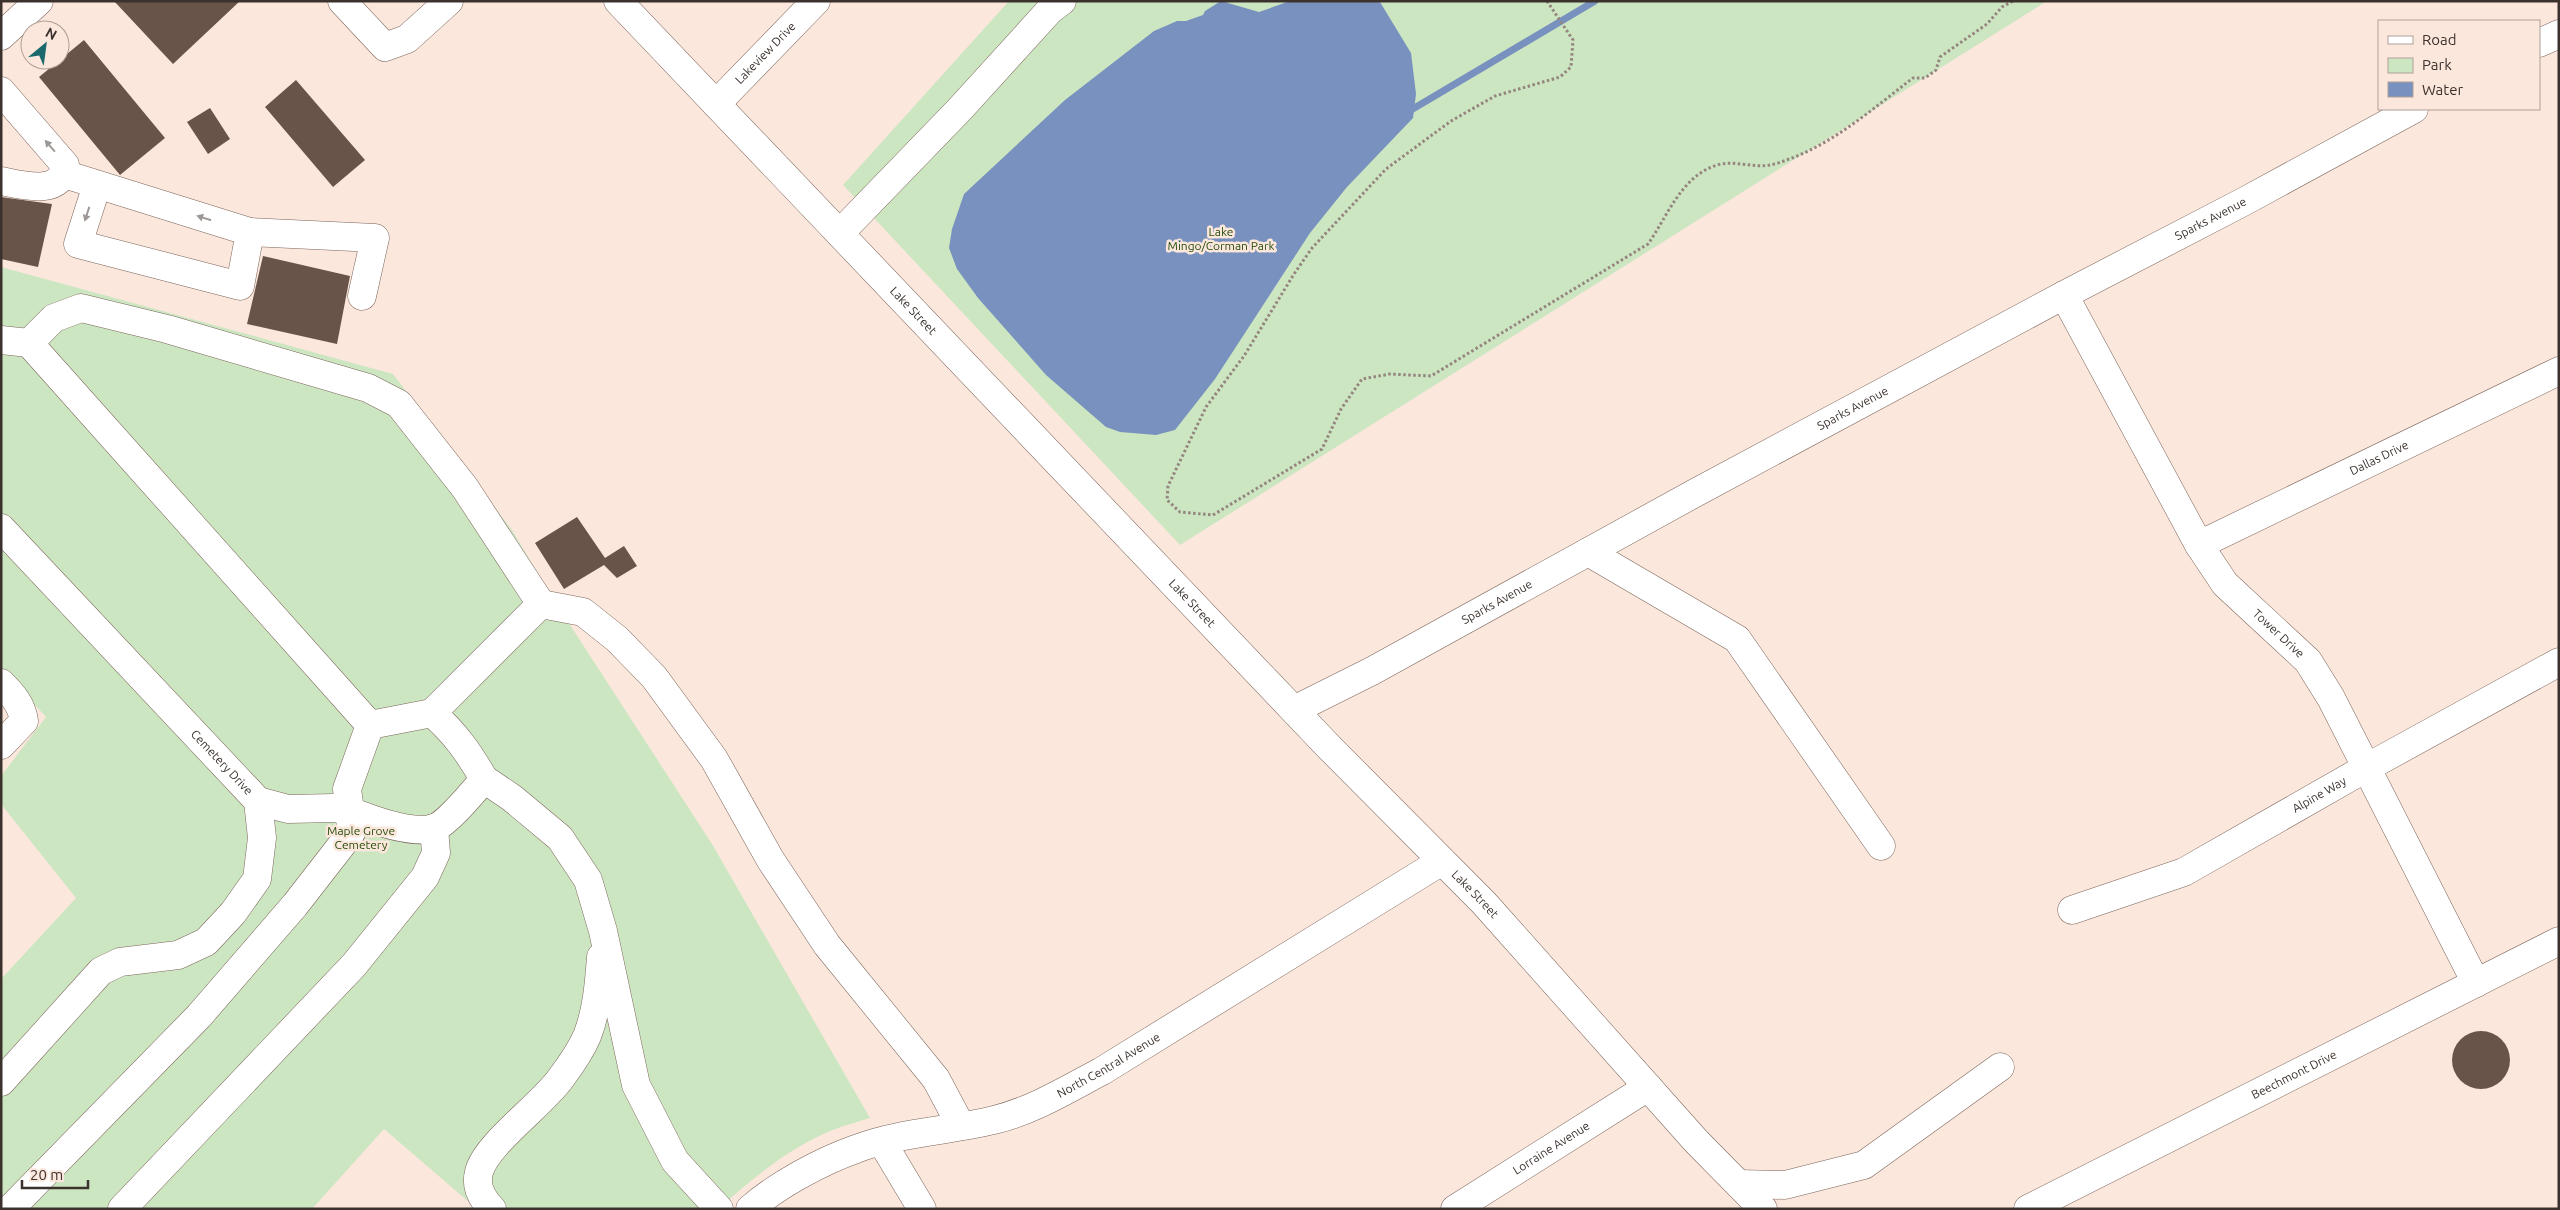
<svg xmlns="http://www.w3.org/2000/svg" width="2560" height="1210" viewBox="0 0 2560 1210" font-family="Ubuntu,sans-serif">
<rect width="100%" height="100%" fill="#fce7dd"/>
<!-- green -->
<path fill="#cde6c2" d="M1009,1H2047L1180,545L843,185Z
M1,267L393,374L512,530L552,597L712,844L870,1118C858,1122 845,1125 833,1130C790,1147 752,1179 718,1209H477L384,1129L312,1209H1V979L76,898L1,804V776L46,717L1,668Z"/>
<!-- water -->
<path fill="#7891be" d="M1221,1L1259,12L1290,1L1380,2L1411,53L1416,94L1413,118L1347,187L1310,233L1215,379L1175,430L1156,435L1120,432L1106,427L1046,375L978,298L957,269L949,248L952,229L964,194L1065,100L1154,31L1177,21H1186L1203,15L1205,11Z"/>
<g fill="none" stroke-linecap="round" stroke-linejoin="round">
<!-- stream -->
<path stroke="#7891be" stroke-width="7" d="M1411,110L1595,1"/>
</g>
<!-- building -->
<path fill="#695449" d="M114,1H240L173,64Z
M84,40L165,138L120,175L39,77Z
M296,80L365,160L333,187L265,107Z
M210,108L230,139L208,154L187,122Z
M1,197L52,204L38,267L1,259Z
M263,256L350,276L337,344L247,324Z
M577,517L605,558L624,546L637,566L617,578L604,565L564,589L535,543Z
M2452 1060a29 29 0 1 1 58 0a29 29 0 1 1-58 0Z"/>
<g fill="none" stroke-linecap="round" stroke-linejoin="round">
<defs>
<g id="minor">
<path d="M342,1L385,47L407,39L449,1"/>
<path id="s1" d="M618,1L1328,746L1484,903L1696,1141L1763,1209"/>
<path d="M2539,43L2559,34"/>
<path d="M1,91L65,165C62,197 22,185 1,181"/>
<path id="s2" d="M716,104L816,1"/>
<path d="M64,174L250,232L375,238L362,296"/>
<path d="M97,185L78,244L240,286L250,232"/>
<path d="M840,233L960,109L1050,10L1062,1"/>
<path id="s3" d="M2064,295L2199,545L2225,584L2308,661L2331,698L2476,983"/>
<path d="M1,340L29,343L54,318L81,308L167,329L368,388L399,404L465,488L541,604L432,713"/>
<path d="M29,343L370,725L432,713C455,733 469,753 484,779C475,790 446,825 434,828C412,835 370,819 350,811L347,789L370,725"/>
<path id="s4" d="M1,528L258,801L262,838L257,879L233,913L206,942L178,955L120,962L101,971L1,1082"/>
<path id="s5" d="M2199,545L2559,371"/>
<path d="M1588,552L1737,639L1881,846"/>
<path d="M541,604L583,612L617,639L654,677L714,759L770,859L827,945L936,1079L961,1126"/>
<path d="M1,683C12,694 22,705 24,721L1,745"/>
<path id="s6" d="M1294,710L1372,671L1695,493L2064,295L2245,201L2414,109"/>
<path d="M484,779L512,798L560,838L588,880L603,931L636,1085L675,1161L719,1209"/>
<path id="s7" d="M2072,910L2184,872L2366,768L2559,662"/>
<path d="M882,1142L922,1209"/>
<path d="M1739,1184L1785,1185L1864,1165L2000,1067"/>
<path d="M10,1209L199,1016L295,905L351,833L350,811L334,808L288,809L258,801"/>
<path d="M122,1209L354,965L425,877L436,853L434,828"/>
<path d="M492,1209C482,1199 475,1187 479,1172C486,1144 543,1104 561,1078C570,1066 581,1050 587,1036C597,1011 599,983 601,957"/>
<path id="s8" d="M750,1209C777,1185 822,1161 856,1149C900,1132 949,1131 994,1120C1032,1111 1068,1089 1102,1071L1442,861"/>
<path id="s9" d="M1455,1209L1648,1087"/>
<path id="s10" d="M2028,1209L2559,941"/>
</g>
<path id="major" d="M1,36L39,1"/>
</defs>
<!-- minor casing -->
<use href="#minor" stroke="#7b655a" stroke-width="29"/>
<!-- major casing -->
<use href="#major" stroke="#7b655a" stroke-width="29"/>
<!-- path -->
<path stroke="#94857e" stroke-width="3" stroke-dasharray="2.5 2.5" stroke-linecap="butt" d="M1547,1L1573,40L1571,67L1560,77L1495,96L1451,121L1386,169L1312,248L1294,274L1244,356L1206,407L1168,486L1167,500L1180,512L1213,515L1322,449L1341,409L1362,379L1390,374L1431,376L1648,244C1668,216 1682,173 1721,164C1737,161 1754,168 1770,165C1777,164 1786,160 1792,158C1837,141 1876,106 1913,78H1925L1936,70L1940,57L1987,24L2002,7L2013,1"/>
<!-- minor -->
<use href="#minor" stroke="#fff" stroke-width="28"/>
<!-- major -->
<use href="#major" stroke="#fff" stroke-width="28"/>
</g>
<!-- one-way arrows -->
<defs><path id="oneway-solid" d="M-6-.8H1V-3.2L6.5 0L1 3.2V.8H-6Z" transform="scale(1.25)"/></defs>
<g fill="#9d9896">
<use href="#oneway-solid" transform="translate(50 146) rotate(-131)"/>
<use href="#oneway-solid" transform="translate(87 214) rotate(108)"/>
<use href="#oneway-solid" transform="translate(204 218) rotate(-163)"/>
</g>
<g text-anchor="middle" stroke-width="5" stroke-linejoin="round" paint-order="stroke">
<!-- street labels -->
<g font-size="12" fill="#3b322d" stroke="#fce7dd">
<text dy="4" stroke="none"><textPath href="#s2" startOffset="71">Lakeview Drive</textPath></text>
<text dy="4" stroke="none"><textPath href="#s6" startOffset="1040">Sparks Avenue</textPath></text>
<text dy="4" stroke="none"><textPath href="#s1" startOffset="428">Lake Street</textPath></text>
<text dy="4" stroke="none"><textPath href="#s6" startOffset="635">Sparks Avenue</textPath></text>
<text dy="4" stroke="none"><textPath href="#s5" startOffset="200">Dallas Drive</textPath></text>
<text dy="4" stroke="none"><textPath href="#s1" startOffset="832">Lake Street</textPath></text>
<text dy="4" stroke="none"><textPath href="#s6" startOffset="230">Sparks Avenue</textPath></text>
<text dy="4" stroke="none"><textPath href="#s3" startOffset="404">Tower Drive</textPath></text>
<text dy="4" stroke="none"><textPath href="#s4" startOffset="322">Cemetery Drive</textPath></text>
<text dy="4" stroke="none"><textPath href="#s7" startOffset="274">Alpine Way</textPath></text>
<text dy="4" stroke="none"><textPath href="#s1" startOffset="1238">Lake Street</textPath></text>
<text dy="4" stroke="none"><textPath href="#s8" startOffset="391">North Central Avenue</textPath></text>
<text dy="4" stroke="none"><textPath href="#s10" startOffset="298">Beechmont Drive</textPath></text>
<text dy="4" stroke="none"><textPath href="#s9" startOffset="114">Lorraine Avenue</textPath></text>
</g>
<!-- park labels -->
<g font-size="12" fill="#254d0c" stroke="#fce7dd">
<text x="1221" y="236">Lake<tspan x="1221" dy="14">Mingo/Corman Park</tspan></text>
<text x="361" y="835">Maple Grove<tspan x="361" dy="14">Cemetery</tspan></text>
</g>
</g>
<!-- border -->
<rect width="2560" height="1210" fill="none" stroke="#3b322d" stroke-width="5"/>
<!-- legend -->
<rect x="2378" y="20" width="162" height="90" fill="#fce7dd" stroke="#af9f97"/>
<rect x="2388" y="36" width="25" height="8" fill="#ffffff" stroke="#af9f97"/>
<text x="2422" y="45" font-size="15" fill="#3b322d">Road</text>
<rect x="2388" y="58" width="25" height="15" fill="#cde6c2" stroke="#af9f97"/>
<text x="2422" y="70" font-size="15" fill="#3b322d">Park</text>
<rect x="2388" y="82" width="25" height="15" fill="#7891be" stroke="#af9f97"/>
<text x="2422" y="95" font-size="15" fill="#3b322d">Water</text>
<!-- north arrow -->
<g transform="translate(45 45) rotate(29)"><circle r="24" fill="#fce7dd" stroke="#af9f97"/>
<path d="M0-4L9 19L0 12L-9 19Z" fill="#1c696d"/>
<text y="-8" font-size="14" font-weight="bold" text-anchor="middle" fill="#3b322d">N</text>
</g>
<!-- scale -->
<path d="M22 1180v8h66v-8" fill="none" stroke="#3b322d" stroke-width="2.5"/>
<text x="30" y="1180" font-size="15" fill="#3b322d" stroke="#fce7dd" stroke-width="4" paint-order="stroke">20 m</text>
</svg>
